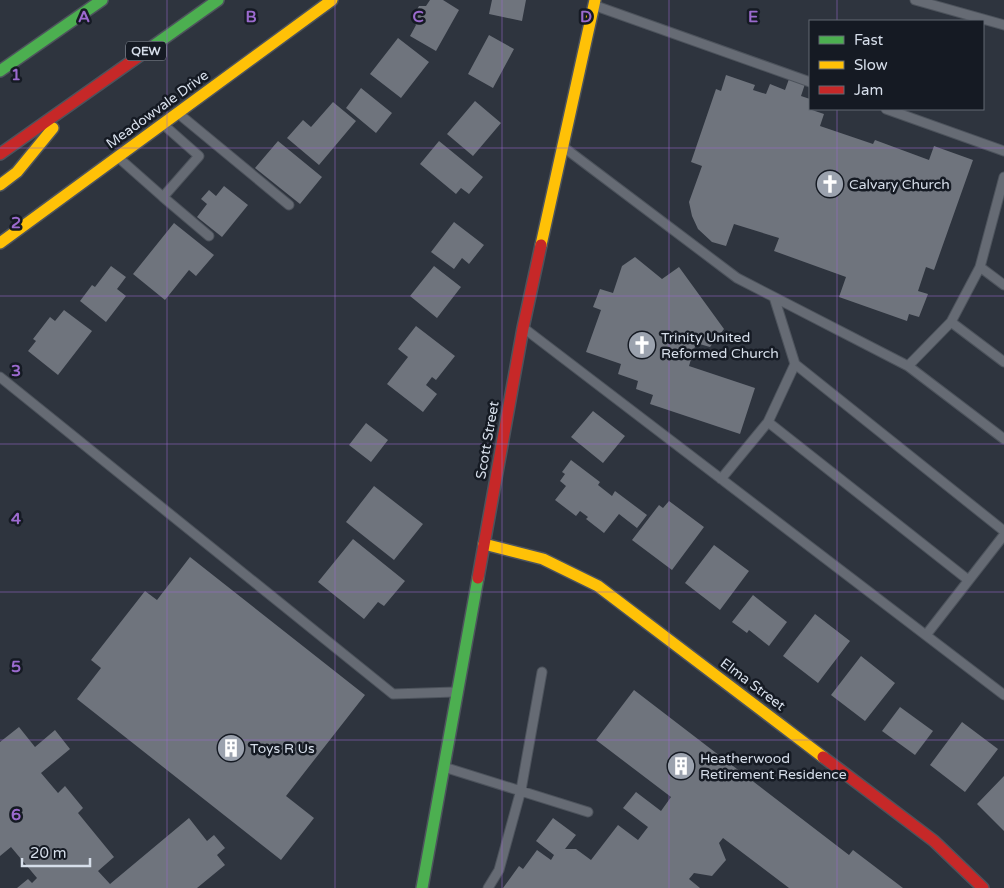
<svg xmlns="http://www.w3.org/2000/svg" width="1004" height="888" viewBox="0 0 1004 888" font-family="'Varela Round',sans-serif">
<rect width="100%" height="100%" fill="#2e343e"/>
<!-- building -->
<path fill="#6f747d" d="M430,0H443L459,10L436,51L410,36L416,25L412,18L419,6H426Z
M492,0H526L522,21L489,14Z
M489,35L514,49L493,88L468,74Z
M398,38L429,62L401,98L370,74Z
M726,75L755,85L753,90L766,94L770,84L785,90L789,79L805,84L801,96L810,99L809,109L824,114L820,126L873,144L875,140L929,160L934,146L973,160L934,270L926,267L918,291L928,294L919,317L909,314L907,321L839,297L846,277L774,251L779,238L734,224L726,246L712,242L698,229L692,216L689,202L702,166L691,162L716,89L721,91Z
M361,88L392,113L376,133L346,108Z
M475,101L501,123L473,156L447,134Z
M333,102L356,121L319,165L287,138L303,120L311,127Z
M278,141L322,177L300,204L255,168Z
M439,141L483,177L469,194L461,188L456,194L420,164Z
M224,186L248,205L222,237L197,217L207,204L201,199L209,190L216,196Z
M454,222L484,245L469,264L462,258L454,269L431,252Z
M174,223L214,255L196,276L189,270L165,300L133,274Z
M635,257L662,279L679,267L724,329L710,347L696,343L689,366L755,388L740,434L650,404L653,395L636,389L638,381L618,374L621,364L586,352L601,310L593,307L600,289L613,293L622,266Z
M111,266L126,277L117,289L126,296L106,322L80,301L92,285L95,287Z
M434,266L461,287L437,318L410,296Z
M64,310L92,331L58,375L28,351L36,341L33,339L50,317L55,321Z
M416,326L455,356L436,380L432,377L426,385L437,394L423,412L387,384L408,357L398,349Z
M593,411L625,436L603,463L571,437Z
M366,423L388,440L371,462L349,445Z
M571,460L600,482L598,485L612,496L615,491L647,515L637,528L619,514L604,533L586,519L588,517L580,511L576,516L555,500L566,486L560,481L565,474L562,472Z
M374,486L423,524L394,560L346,522Z
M669,501L704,527L672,570L632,540L659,505L663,508Z
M353,539L405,581L384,606L378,602L364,619L318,582Z
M714,545L749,571L720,610L685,583Z
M190,557L365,695L286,796L314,818L281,860L77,699L101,668L91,660L145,591L157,600Z
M753,595L787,622L769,646L749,630L747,633L732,622Z
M815,614L850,641L818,683L783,656Z
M861,656L895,683L865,721L831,695Z
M634,690L849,855L853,850L903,888H789L723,838L719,843L726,860L712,876L694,873L689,879L700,888H503L519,866L523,869L537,850L551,860L554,855L536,841L553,818L576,835L565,849H576L591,860L618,825L638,840L648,827L623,808L636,792L661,811L671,797L596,740Z
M900,707L933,731L915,755L882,731Z
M962,722L998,749L965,792L930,765Z
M19,727L35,747L55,730L70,749L41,773L58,793L65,786L83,808L78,813L114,857L98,871L110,884L189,818L207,841L214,835L225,848L217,855L225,865L197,888H17L28,879L32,883L37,878L11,847L0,856V742Z
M1004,776V831L977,804Z"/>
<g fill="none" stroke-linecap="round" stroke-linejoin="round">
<defs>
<path id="lane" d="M915,0L1004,25
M596,6L810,82
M886,109L1004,151
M179,114L289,205
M566,149L737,278L908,366L1004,439
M120,159L163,197L199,156L165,126
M163,197L209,236
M980,267L1004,177
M1004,285L980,267L951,322L1004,362
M774,297L795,364L1004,531
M525,329L1004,695
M908,366L951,322
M0,377L393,694L455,692
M768,422L967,579
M721,479L768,422L795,364
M926,635L1004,535
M447,768L588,812
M488,888L499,870L521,790L542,672"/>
<path id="fast" d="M149,49L218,0
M0,71L102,0
M422,888L478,578"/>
<path id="slow" d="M0,185L17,172L53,128
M0,243L332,0
M541,245L595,0
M484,544L543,559L598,586L823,757"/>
<path id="jam" d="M0,154L149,49
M478,578L523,328L541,245
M823,757L934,841L983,888"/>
</defs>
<!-- lane casing -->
<use href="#lane" stroke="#4d535c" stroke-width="11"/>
<!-- fast casing -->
<use href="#fast" stroke="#4d535c" stroke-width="14"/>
<!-- slow casing -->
<use href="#slow" stroke="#4d535c" stroke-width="14"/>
<!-- jam casing -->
<use href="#jam" stroke="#4d535c" stroke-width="14"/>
<!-- lane -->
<use href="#lane" stroke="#666b74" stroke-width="9"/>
<!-- fast -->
<use href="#fast" stroke="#4caf50" stroke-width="11"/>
<!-- slow -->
<use href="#slow" stroke="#ffc107" stroke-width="11"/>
<!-- jam -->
<use href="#jam" stroke="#c62828" stroke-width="11"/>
</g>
<!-- grid -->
<path fill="none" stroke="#9b6ace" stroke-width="1" stroke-opacity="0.55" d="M167,0V888M335,0V888M502,0V888M669,0V888M837,0V21M837,109V888M0,148H1004M0,296H1004M0,444H1004M0,592H1004M0,740H1004"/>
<!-- icons -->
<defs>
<symbol id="church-disc" viewBox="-11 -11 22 22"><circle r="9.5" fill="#9ba2ae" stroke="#151a23"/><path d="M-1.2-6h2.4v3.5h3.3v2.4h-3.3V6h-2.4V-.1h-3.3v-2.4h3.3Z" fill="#fff"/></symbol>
<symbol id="building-disc" viewBox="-11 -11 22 22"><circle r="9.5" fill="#9ba2ae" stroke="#151a23"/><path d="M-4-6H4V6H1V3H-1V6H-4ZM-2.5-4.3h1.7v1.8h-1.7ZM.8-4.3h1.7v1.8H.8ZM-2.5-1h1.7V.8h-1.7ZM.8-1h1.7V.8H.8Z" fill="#fff"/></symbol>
</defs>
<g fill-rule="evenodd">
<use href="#church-disc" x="814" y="168" width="32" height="32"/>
<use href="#church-disc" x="626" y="329" width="32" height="32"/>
<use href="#building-disc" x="215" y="732" width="32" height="32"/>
<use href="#building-disc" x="665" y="750" width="32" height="32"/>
</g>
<g text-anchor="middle" stroke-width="5" stroke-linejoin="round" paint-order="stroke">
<!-- shield labels -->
<rect fill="#151a23" stroke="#9ca3ae" stroke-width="1" x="126" y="41.5" width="40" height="19" rx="4"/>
<g font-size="12" font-weight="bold" fill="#d6deea">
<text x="146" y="55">QEW</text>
</g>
<!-- street labels -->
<g font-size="14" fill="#d6deea" stroke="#151a23">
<text transform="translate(157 109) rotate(-36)" y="5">Meadowvale Drive</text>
<text transform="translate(487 440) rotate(-80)" y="5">Scott Street</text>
<text transform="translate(753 684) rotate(37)" y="5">Elma Street</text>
</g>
<!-- poi labels -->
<g font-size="14" fill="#d6deea" stroke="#151a23" text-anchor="start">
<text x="849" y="189">Calvary Church</text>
<text x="661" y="342">Trinity United<tspan x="661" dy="16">Reformed Church</tspan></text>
<text x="250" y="753">Toys R Us</text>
<text x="700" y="763">Heatherwood<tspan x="700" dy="16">Retirement Residence</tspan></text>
</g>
</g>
<g font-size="16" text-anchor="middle" font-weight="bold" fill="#9b6ace" stroke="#151a23" stroke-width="5" stroke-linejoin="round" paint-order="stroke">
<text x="84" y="22">A</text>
<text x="251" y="22">B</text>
<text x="418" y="22">C</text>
<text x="586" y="22">D</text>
<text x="753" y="22">E</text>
<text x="16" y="80">1</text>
<text x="16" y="228">2</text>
<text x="16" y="376">3</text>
<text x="16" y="524">4</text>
<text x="16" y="672">5</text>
<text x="16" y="820">6</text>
</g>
<!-- legend -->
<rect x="809" y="20" width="175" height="90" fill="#151a23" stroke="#626873"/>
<rect x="819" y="36" width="25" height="8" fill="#4caf50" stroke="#626873"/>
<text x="854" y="45" font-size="15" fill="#d6deea">Fast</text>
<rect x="819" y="61" width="25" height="8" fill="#ffc107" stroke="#626873"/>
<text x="854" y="70" font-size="15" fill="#d6deea">Slow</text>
<rect x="819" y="86" width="25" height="8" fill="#c62828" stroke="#626873"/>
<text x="854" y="95" font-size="15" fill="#d6deea">Jam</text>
<!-- scale -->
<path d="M22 858v8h68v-8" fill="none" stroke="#d6deea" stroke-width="2.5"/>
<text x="30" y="858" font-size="15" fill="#d6deea" stroke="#151a23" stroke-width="4" paint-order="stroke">20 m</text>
</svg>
